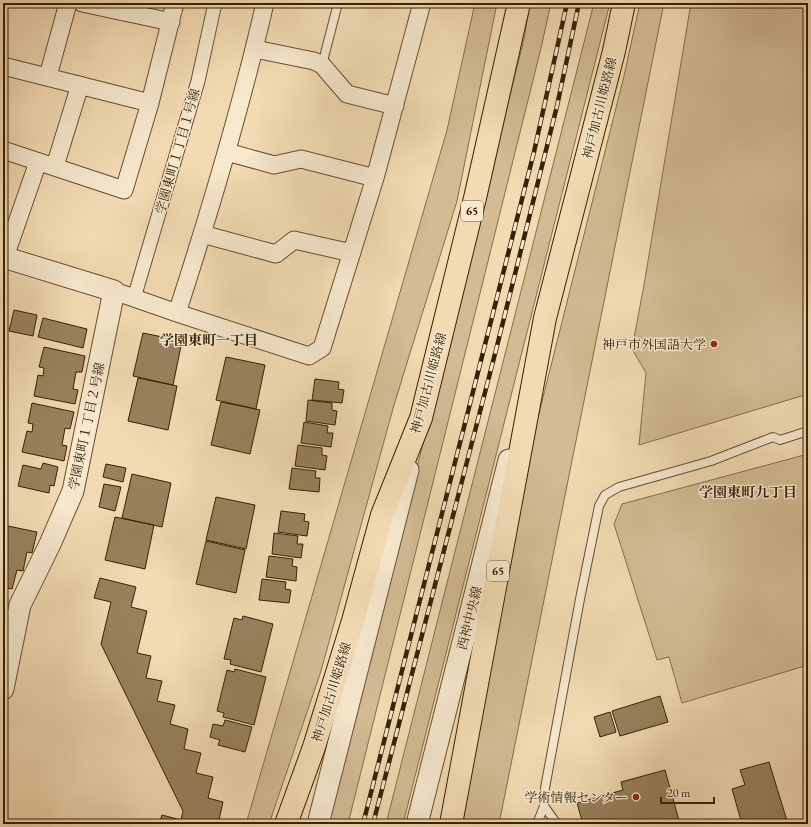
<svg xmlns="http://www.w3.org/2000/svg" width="811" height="827" viewBox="0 0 811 827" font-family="'EB Garamond','Noto Serif JP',serif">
<rect width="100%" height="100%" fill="#f2dbb3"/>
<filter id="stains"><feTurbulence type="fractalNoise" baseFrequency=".005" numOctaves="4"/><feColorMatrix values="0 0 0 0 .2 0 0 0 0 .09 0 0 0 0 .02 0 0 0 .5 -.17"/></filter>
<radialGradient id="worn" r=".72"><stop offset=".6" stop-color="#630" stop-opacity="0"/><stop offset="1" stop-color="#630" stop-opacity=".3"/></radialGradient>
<!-- green -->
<path fill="#d2bb95" stroke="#846e4b" d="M475,3H497L457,201L394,405L321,671L269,824H246L447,130Z
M530,3H551L542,44L348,824H328L524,39Z
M594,3H610L403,824H386Z
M640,3H664L499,824H460L532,441L624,76Z
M691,3H808V394L639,445L646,373L632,349L644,285Z
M808,454V665L682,703L669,657L657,660L614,524L622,504Z"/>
<!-- building -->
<path fill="#98825e" stroke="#362101" d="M14,310L37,315L33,336L9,331Z
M43,318L87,329L83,348L38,337Z
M143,333L182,341L173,385L133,376Z
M44,347L85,356L82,372H76L73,389L78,390L75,404L34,396L38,375L43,376L44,368L39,367Z
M226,357L265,365L256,409L216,400Z
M138,378L177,386L168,430L128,421Z
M315,379L339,382L338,389L344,390L342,403L312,400Z
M308,400L332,403V410L337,411L335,425L306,421Z
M221,402L260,410L250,454L211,445Z
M32,403L74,412L70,429L65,428L62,445L67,446L64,461L22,452L27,431L32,432L33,424L28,423Z
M304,422L328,426L327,433H333L331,447L301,443Z
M298,445L322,448V455L327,456L325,470L295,466Z
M43,463L58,467L54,486L50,485L49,493L18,486L23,465L41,469Z
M106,464L126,468L123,482L103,477Z
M292,468L316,471L315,478H320L319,492L289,489Z
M132,474L171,483L162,527L122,518Z
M104,484L121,487L115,511L99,507Z
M216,497L255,505L246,549L206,540Z
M281,511L305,514L304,521L309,522L307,536L278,532Z
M115,517L154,525L145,569L105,560Z
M3,525L37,532L32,553L27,552L23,571L17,570L12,589L7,588L3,606Z
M274,533L298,536L297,544H303L301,558L272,554Z
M206,541L245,550L236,593L196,584Z
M269,556L293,559L292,566L297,567L296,581L266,577Z
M100,578L136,587L131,607L147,611L137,653L151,656L146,678L162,681L157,701L175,705L170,724L188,729L184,749L201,753L196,773L213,777L208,798L223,802L218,824H159L162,815L181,820L183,811L101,644L111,602L94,598Z
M262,579L286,582L285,589L291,590L289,603L259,600Z
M243,616L273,624L261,672L230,664L231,660L224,659L234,618L242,620Z
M235,669L266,677L254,725L223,717L224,713L217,711L227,670L234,672Z
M660,696L668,722L620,736L612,711Z
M610,712L616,732L600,737L594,717Z
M225,720L252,727L245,752L218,745L220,740L210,737L213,724L223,726Z
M769,762L788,824H742L732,789L745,785L740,770Z
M665,770L680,824H583L577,803L623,790L621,782Z"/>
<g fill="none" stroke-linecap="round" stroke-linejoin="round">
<defs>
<path id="service" d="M322,65L338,3
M544,806L557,824
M537,824L544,806L545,788L580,599L599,506L605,495L619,487L711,461L773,437L780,440L808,431"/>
<path id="pedestrian" d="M134,298L198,81L215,3"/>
<path id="minor" d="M82,3L171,22
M255,49L314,61L322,65L347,94L395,106
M3,66L150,103
M48,76L68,3
M3,150L124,190L150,103L175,3
M227,152L274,165L301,159L375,178
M55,166L80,85
M202,234L276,254L294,240L352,253
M5,257L38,162
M114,291L177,313L309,356L322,348L375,178L422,3
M177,313C210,211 241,108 265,3"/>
<path id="tertiary" d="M3,257L114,291L73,491L50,544L20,605L3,689
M318,824L408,470
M417,824L509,460"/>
<path id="primary" d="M286,824L314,747L353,621L382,515L421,418L475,198L519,3
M451,824L545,318L614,51L624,3"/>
</defs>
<!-- service casing -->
<use href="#service" stroke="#65502e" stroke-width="10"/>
<!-- pedestrian casing -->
<use href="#pedestrian" stroke="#65502e" stroke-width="15"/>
<!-- minor casing -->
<use href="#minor" stroke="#65502e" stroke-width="19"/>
<!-- tertiary casing -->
<use href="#tertiary" stroke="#65502e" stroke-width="23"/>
<!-- primary casing -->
<use href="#primary" stroke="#362101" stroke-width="24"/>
<!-- service -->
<use href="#service" stroke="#f7e8ce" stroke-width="8"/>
<!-- pedestrian -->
<use href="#pedestrian" stroke="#f7e8ce" stroke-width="13"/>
<!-- minor -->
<use href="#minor" stroke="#f7e8ce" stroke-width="17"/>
<!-- tertiary -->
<use href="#tertiary" stroke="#f7e8ce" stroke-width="21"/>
<!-- primary -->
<use href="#primary" stroke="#f2dbb3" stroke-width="22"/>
<defs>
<path id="rail" d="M363,824L534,152L567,3
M373,824L496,350L557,106L579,3"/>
</defs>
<!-- rail casing -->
<use href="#rail" stroke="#362101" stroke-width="4.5"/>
<!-- rail -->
<use href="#rail" stroke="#f7e8ce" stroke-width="3" stroke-dasharray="9" stroke-linecap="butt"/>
</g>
<!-- markers -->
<g fill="#8f2418" stroke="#f7e8ce" stroke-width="1.5">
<circle cx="714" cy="344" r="4"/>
<circle cx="636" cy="797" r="4"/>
</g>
<g text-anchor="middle" stroke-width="3" stroke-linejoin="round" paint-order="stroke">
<!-- shield labels -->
<g fill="#f7e8ce" stroke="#705d3e" stroke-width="1">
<rect x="461" y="201" width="22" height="20" rx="3"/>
<rect x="487" y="561" width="22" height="20" rx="3"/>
</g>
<g font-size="12" font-weight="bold" fill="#362101">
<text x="472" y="215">65</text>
<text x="498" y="575">65</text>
</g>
<!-- street labels -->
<g font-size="13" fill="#362101" stroke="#f7e8ce">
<text transform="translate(599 108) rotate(-76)" y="5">神戸加古川姫路線</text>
<text transform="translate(177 151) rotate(-74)" y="5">学園東町１丁目１号線</text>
<text transform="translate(428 383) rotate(-75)" y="5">神戸加古川姫路線</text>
<text transform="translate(86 426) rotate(-78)" y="5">学園東町１丁目２号線</text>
<text transform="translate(469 618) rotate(-76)" y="5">西神中央線</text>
<text transform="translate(331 692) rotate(-73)" y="5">神戸加古川姫路線</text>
</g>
<!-- poi labels -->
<g font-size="13" fill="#362101" stroke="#f7e8ce" text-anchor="end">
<text x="706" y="349">神戸市外国語大学</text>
<text x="628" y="802">学術情報センター</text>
</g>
<!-- neighbourhood labels -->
<g font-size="14" font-weight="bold" fill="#362101" stroke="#f7e8ce">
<text x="209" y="345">学園東町一丁目</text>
<text x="748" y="497">学園東町九丁目</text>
</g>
</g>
<!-- margin -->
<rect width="811" height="827" fill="none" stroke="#f2dbb3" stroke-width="16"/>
<rect x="4" y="4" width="803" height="819" fill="none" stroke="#362101" stroke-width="2"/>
<rect x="8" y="8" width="795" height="811" fill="none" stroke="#362101"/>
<!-- scale -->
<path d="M661 797v6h53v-6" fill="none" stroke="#362101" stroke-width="2"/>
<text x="667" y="797" font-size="12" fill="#362101" stroke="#f7e8ce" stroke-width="3" paint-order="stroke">20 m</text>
<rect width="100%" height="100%" filter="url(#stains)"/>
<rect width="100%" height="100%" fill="url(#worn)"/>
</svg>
